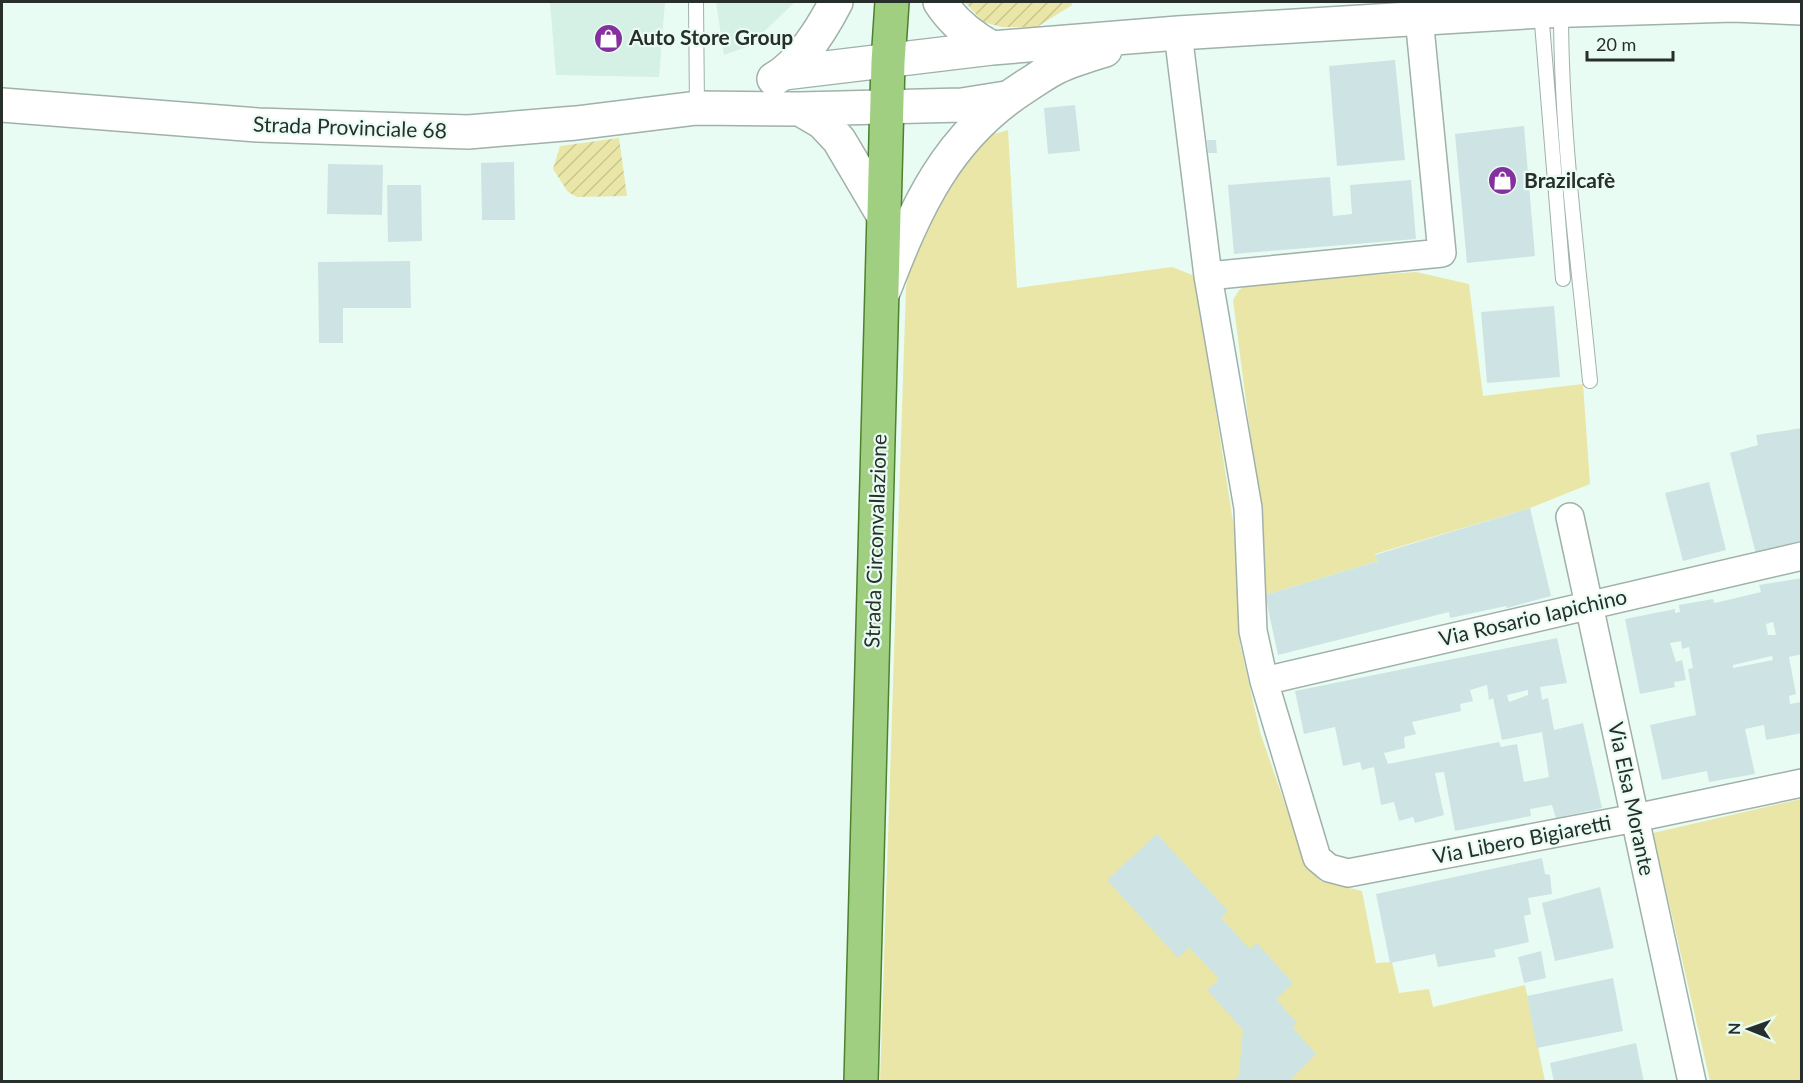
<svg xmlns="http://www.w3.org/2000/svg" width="1803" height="1083" viewBox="0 0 1803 1083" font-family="Lato,sans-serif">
<defs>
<pattern id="garden-furrows" width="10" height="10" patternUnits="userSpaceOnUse" patternTransform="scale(1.5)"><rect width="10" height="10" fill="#e9e6a7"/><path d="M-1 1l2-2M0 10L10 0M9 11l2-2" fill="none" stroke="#c8c690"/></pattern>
</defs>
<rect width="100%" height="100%" fill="#e9fcf3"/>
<!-- built -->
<path fill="#d5f0e4" d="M550,2H665L659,77L556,75Z
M716,2H795L749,46L724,55Z"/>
<!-- grass -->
<path fill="#e9e6a7" d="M1008,130L1017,288L1172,267L1195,276L1236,541L1240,644L1260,732L1305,862L1320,881L1362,891L1376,963L1392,962L1399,993L1429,989L1433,1007L1525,985L1545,1081L880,1082L906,287L913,251L931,206L980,138Z
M1416,272L1469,284L1483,396L1583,384L1590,484L1530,508L1375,554L1378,561L1265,595L1257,487L1233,300L1239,290L1250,283Z
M1801,799V1081H1710L1653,833Z"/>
<!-- garden -->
<path fill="url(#garden-furrows)" d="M965,2H1072V5L1037,27H1002L983,22Z
M619,138L627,196L577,197L568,192L553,169L560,146Z"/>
<!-- building -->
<path fill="#cee4e4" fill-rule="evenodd" d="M1395,60L1405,160L1337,166L1329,66Z
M1075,105L1080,151L1048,154L1044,108Z
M1524,126L1535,256L1467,263L1455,134Z
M1207,140H1216L1217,153H1208Z
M514,162L515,220H482L481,163Z
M328,164L383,165L382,215L327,214Z
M1330,177L1333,216L1352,214L1350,185L1411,180L1416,239L1234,254L1228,185Z
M387,185H421L422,241L388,242Z
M410,261L411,308H343V343H319L318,262Z
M1554,306L1560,377L1487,383L1481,312Z
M1802,428V546L1756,554L1730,453L1758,445L1756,435Z
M1709,482L1726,550L1683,561L1665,493Z
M1530,508L1551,596L1507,608L1506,606L1450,618L1449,612L1278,655L1265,595L1378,561L1375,555Z
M1802,578V654L1789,657L1796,694L1789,696L1790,704L1801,702L1802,733L1766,740L1764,725L1745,729L1755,774L1709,782L1707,771L1662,780L1650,725L1696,715L1688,669L1693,668L1689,647L1682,649L1681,641L1670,643L1676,662L1682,660L1686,680L1674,682L1675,687L1640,694L1625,619L1675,609V613L1680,612L1679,605L1713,599L1714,603L1719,602L1761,592L1759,585ZM1773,622L1776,635H1768L1766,624ZM1772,656L1773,660L1733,668V665Z
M1557,638L1567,683L1540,687L1542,700L1548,698L1554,730L1583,723L1602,808L1556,818L1552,805L1530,809L1531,816L1455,831L1444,772L1435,773L1444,815L1415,823L1413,817L1399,821L1394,802L1381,805L1374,767L1362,770L1360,762L1343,766L1335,727L1304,734L1295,691ZM1487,685L1489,700L1493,698L1502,740L1542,732L1549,777L1524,782L1517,744L1501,747L1499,742L1388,764L1384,753L1405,748L1404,737L1416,734L1412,722L1461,711L1460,704L1473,701L1470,690ZM1528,690V695L1509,702L1507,695Z
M1157,834L1228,911L1221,918L1250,949L1257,943L1293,983L1276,999L1297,1023L1292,1027L1316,1054L1288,1082H1231L1239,1075L1243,1030L1207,990L1219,979L1189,947L1178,958L1107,880Z
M1542,858L1545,874L1550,875L1552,894L1528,898L1531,914L1524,916L1529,942L1494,950L1496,957L1438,967L1435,954L1390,963L1376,894Z
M1600,887L1614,948L1555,961L1542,903Z
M1541,951L1546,978L1524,983L1518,957Z
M1613,978L1623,1031L1537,1048L1527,996Z
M1636,1043L1644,1082H1554L1550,1063Z"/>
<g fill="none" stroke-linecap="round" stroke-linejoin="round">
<defs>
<path id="service" d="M696,2L697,108
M1541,11L1563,279
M1561,11C1561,134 1578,258 1590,381"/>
<path id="minor" d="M1178,33L1208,276L1248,508L1253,631L1264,681L1317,858L1329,868L1348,873L1635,818L1802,783
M1208,276L1442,253L1419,17
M1570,517L1692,1082
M1264,681L1802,556"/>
<path id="tertiary" d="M940,2C953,22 970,36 992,48L1178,33L1541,11L1733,5L1802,8
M784,73L992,48
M774,79C800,65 823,27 836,2
M2,105L258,125L468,132L576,123L697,108L800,109L822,122L839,140L885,218
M800,109L962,105L1006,98
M884,290C916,207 947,136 1026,86C1036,80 1046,72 1057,67C1072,60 1089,55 1105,50"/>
<path id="primary" d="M861,1082L888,62L892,2"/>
</defs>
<!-- service casing -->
<use href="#service" stroke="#9fb1a9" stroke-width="16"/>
<!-- minor casing -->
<use href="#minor" stroke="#9fb1a9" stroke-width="30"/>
<!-- tertiary casing -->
<use href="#tertiary" stroke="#9fb1a9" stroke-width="36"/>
<!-- primary casing -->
<use href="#primary" stroke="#4c822d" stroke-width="36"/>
<!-- service -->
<use href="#service" stroke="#fff" stroke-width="14"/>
<!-- minor -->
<use href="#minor" stroke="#fff" stroke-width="27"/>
<!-- tertiary -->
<use href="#tertiary" stroke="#fff" stroke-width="33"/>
<!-- primary -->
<use href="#primary" stroke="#a0cf82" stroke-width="33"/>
</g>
<!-- icons -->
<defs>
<symbol id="shop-disc" viewBox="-11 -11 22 22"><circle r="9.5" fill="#84309e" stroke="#e9fcf3"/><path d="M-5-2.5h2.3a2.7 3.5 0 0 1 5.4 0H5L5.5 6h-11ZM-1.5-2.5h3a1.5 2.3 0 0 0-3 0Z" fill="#fff"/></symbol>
</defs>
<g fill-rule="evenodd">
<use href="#shop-disc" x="592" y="22" width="33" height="33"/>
<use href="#shop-disc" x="1486" y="164" width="33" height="33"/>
</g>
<g text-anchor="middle" stroke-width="4.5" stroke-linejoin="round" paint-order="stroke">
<!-- poi labels -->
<g font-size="21" font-weight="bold" fill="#272e2b" stroke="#e9fcf3" text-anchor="start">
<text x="629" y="45">Auto Store Group</text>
<text x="1524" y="188">Brazilcafè</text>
</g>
<!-- street labels -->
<g font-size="21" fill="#272e2b" stroke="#e9fcf3">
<text transform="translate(350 128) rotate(2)" y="7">Strada Provinciale 68</text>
<text transform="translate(876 541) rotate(-88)" y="7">Strada Circonvallazione</text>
<text transform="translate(1533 618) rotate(-13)" y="7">Via Rosario Iapichino</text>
<text transform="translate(1631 799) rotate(78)" y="7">Via Elsa Morante</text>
<text transform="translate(1522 840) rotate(-11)" y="7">Via Libero Bigiaretti</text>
</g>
</g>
<!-- border -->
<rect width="1803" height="1083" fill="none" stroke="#272e2b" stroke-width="6"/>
<!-- north arrow -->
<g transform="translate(1749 1029) rotate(271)" stroke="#e9fcf3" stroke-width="4.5" paint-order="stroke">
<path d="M0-4.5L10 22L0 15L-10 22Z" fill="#272e2b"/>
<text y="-9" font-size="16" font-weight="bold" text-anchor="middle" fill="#272e2b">N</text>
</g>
<!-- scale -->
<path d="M1587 51v9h86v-9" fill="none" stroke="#272e2b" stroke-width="3"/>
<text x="1596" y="51" font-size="18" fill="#272e2b" stroke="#e9fcf3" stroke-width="4.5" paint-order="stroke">20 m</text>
</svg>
